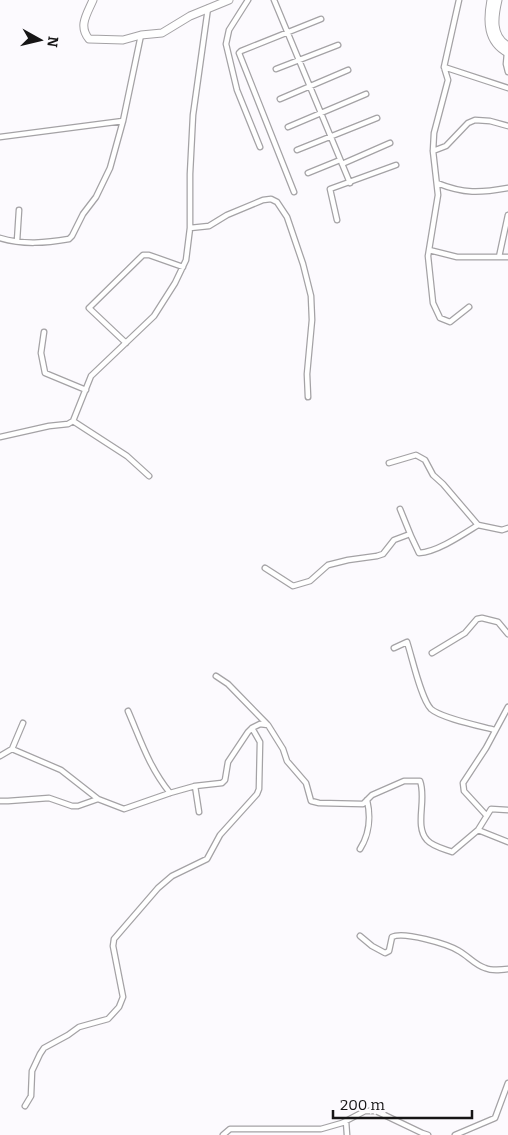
<svg xmlns="http://www.w3.org/2000/svg" width="508" height="1135" viewBox="0 0 508 1135" font-family="Bitter,serif">
<rect width="100%" height="100%" fill="#fcfafe"/>
<g fill="none" stroke-linecap="round" stroke-linejoin="round">
<defs>
<path id="minor" d="M248,0L229,30L226,44L237,90L260,147
M274,0L350,183
M459,0L444,67L448,80L434,133L433,151L438,195L428,256L433,303L440,318L450,322L469,307
M507,53L506,64L508,72
M444,67L508,88
M276,69L338,45
M280,99L348,70
M288,127L366,94
M0,137L123,121
M297,150L377,118
M433,151L446,146L468,123L475,120L490,121L508,126
M342,164L390,143
M308,173L340,160
M437,183C464,194 480,193 508,188
M294,192L239,53L241,51L321,19
M337,220L330,189L396,165
M190,228L209,226L227,215L263,200L271,199L277,202L287,217L303,264L311,296L312,320L307,374L308,397
M0,238C23,245 46,243 69,239L72,236L83,214L96,197L110,168L123,121L141,35
M17,241L19,210
M429,250L457,257H508
M499,257L508,215
M44,332L41,353L45,373L86,390
M126,343L89,308L143,255H149L183,267
M73,421L127,456L149,476
M0,437L49,426L68,424L73,421L91,376L154,316L175,283L186,260L190,228V174L193,115L208,8
M389,463L416,455L425,460L433,475L443,484L478,525L502,530L508,528
M400,509L411,536
M265,568L293,586L310,581L328,565L348,560L377,556L383,554L394,540L410,534L419,553C437,552 462,535 478,525
M394,648L407,642C412,657 421,699 431,709C441,718 480,726 495,730
M432,653L465,633L477,619L482,618L498,622L508,634
M216,676L228,684L267,724
M128,711C141,741 149,767 170,793
M12,749L61,770L98,799
M0,756L12,749L23,723
M195,786L199,812
M0,801H8L49,798L72,806H78L98,799L124,809L170,793L195,786L222,783L225,780L228,762L248,732L252,728L260,724L268,725L283,749L287,761L306,783L311,801L319,803L363,804L372,795L404,781H420C427,799 414,826 427,840C432,846 444,849 452,852L478,830L491,809L508,810
M486,815L464,791L463,783L486,748L508,707
M478,830L508,842
M360,849C369,835 371,817 367,800
M360,936L372,946L385,953L389,951L392,937C403,931 448,944 459,951C468,956 475,965 485,968C492,971 500,970 508,969
M25,1106L31,1096L32,1071L40,1054L44,1048L68,1035L79,1027L108,1019L119,1007L123,997L113,946L114,939L158,888L172,876L207,859L220,835L257,794L259,789L260,742L252,728
M346,1121L347,1135
M223,1135L230,1129H321L342,1123L365,1111H376L422,1133L428,1135
M455,1135L495,1118L508,1083"/>
<path id="secondary" d="M93,0C87,14 78,26 89,39L123,40L141,35L162,33L190,16L229,0
M491,0C487,21 487,42 508,53
M498,0C494,17 491,36 508,46"/>
</defs>
<!-- minor casing -->
<use href="#minor" stroke="#a4a2a5" stroke-width="7"/>
<!-- secondary casing -->
<use href="#secondary" stroke="#a4a2a5" stroke-width="9"/>
<!-- minor -->
<use href="#minor" stroke="#fff" stroke-width="4.5"/>
<!-- secondary -->
<use href="#secondary" stroke="#fff" stroke-width="7"/>
</g>
<!-- north arrow -->
<g transform="translate(40 40) rotate(98)" stroke="#fcfafe" stroke-width="4" paint-order="stroke">
<path d="M0-4L9 19L0 12L-9 19Z" fill="#161516"/>
<text y="-8" font-size="14" font-weight="bold" text-anchor="middle" fill="#161516">N</text>
</g>
<!-- scale -->
<path d="M333 1110v8h139v-8" fill="none" stroke="#161516" stroke-width="2.5"/>
<text x="340" y="1110" font-size="15" fill="#161516" stroke="#fcfafe" stroke-width="4" paint-order="stroke">200 m</text>
</svg>
